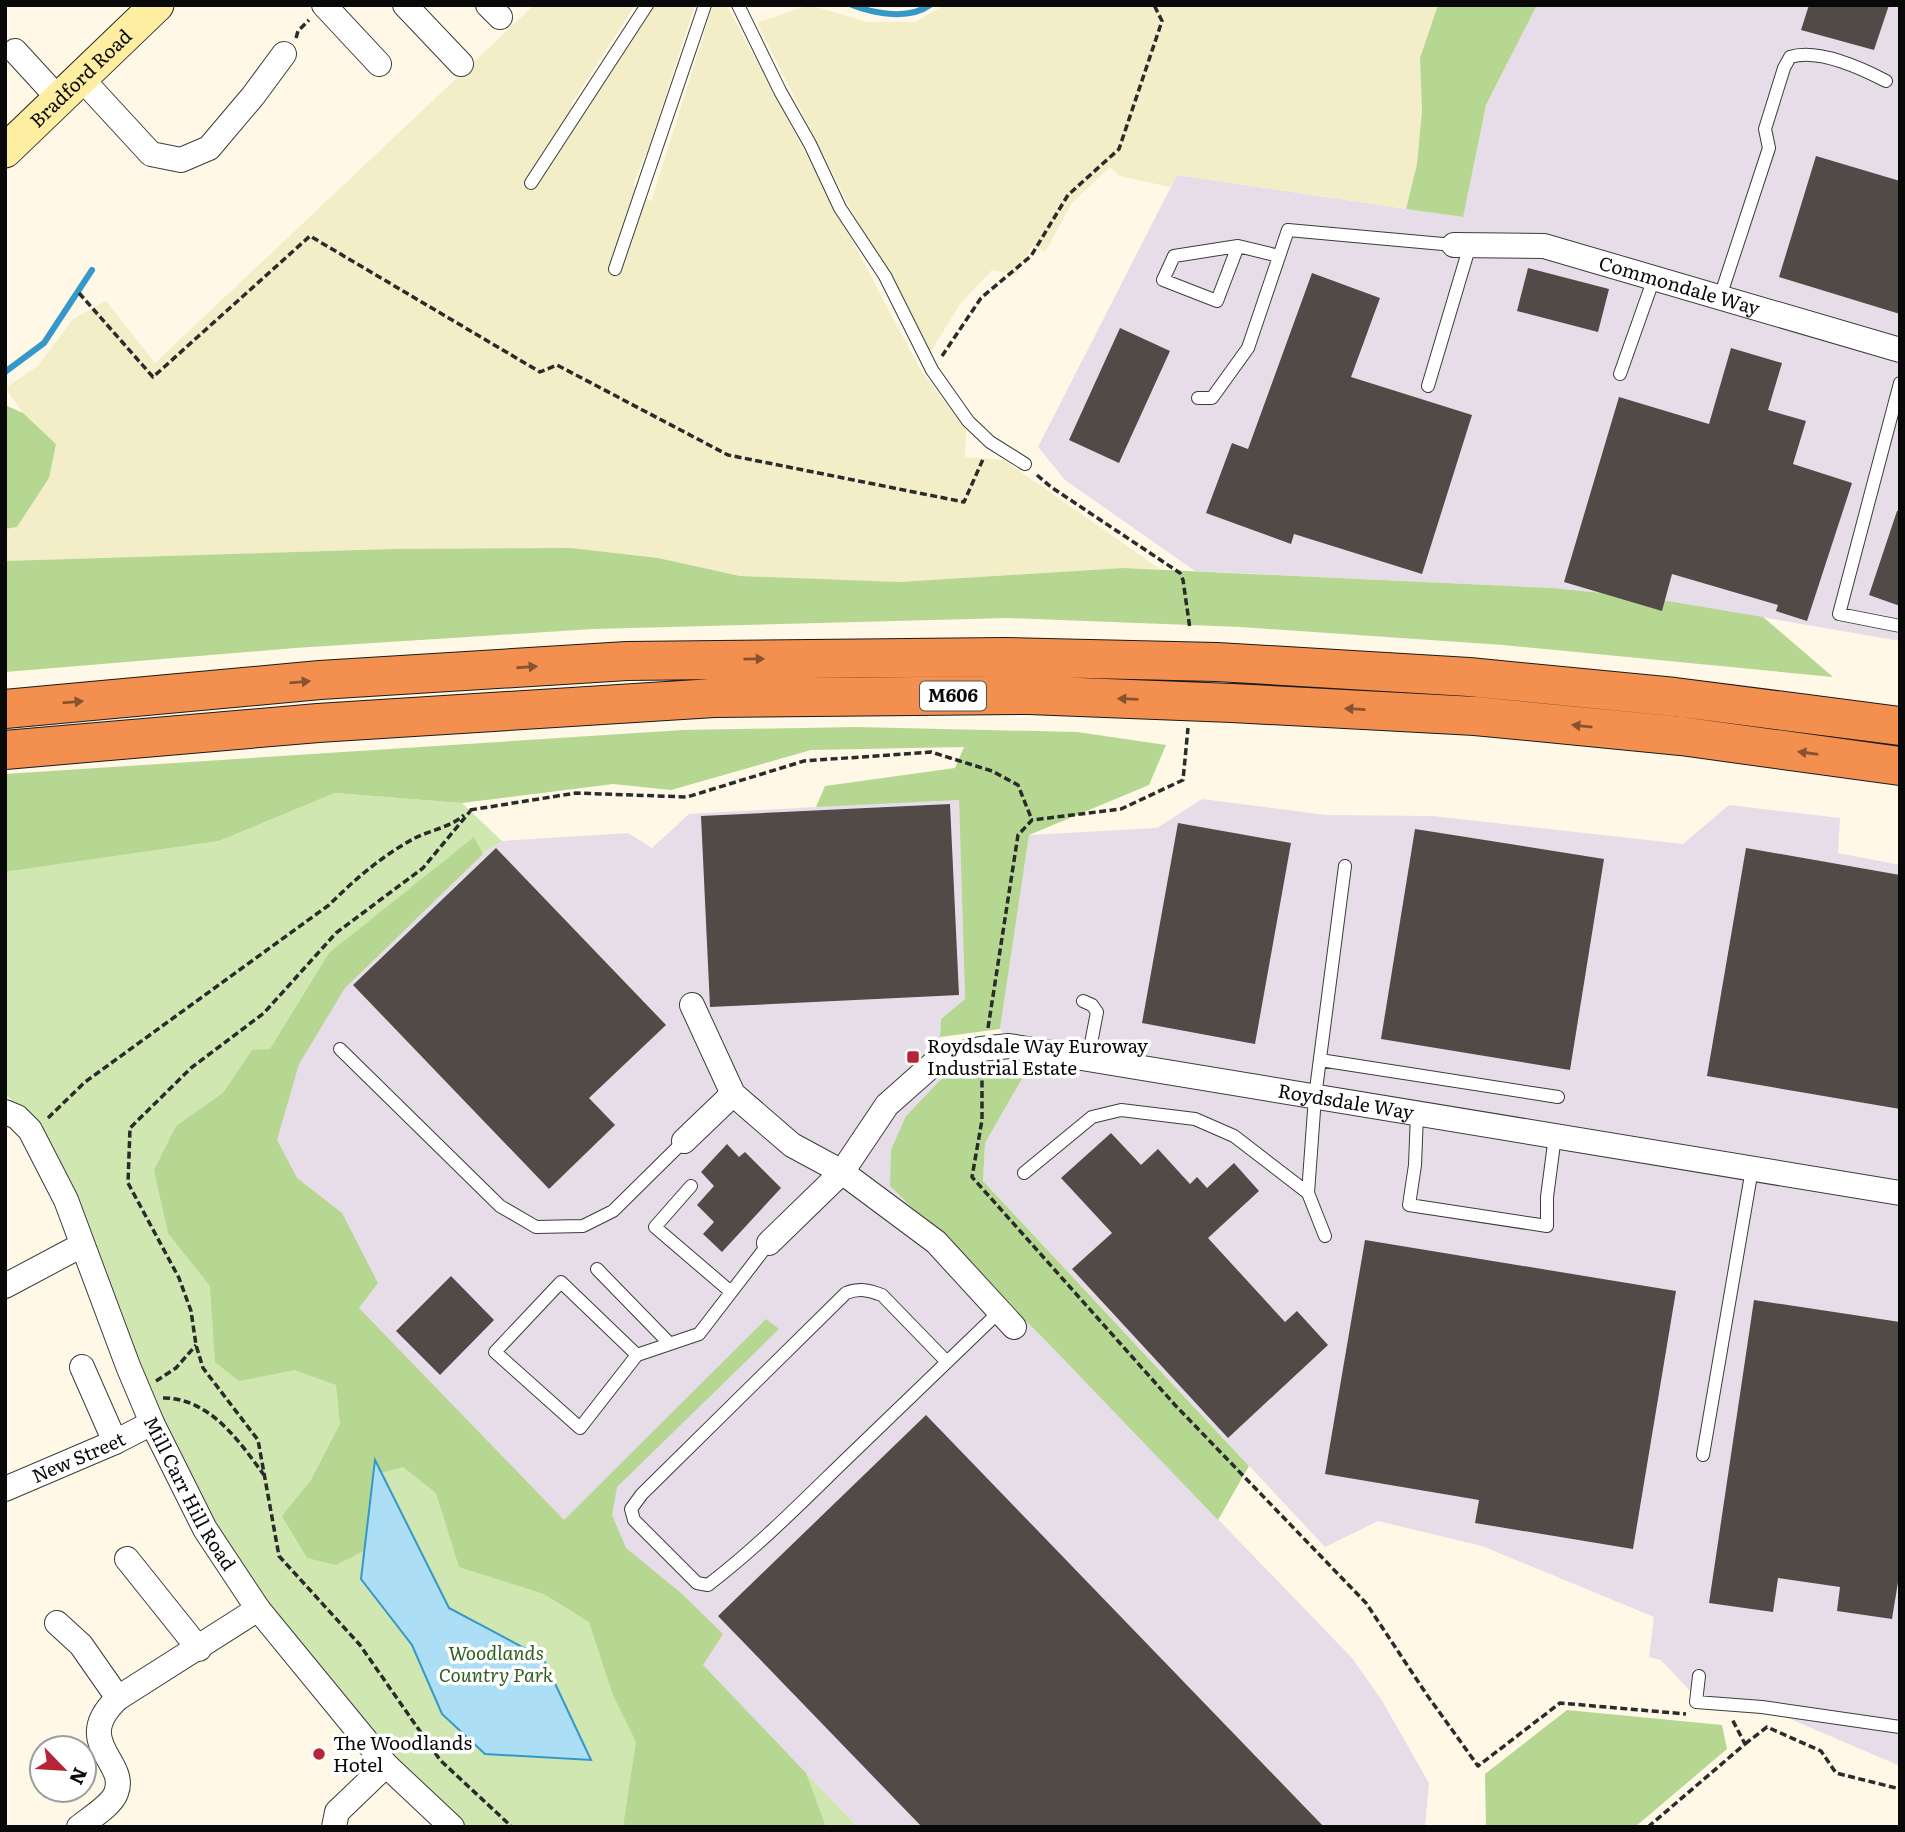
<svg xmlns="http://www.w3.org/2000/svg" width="1905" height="1832" viewBox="0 0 1905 1832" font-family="Literata,serif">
<rect width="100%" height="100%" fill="#fff8e6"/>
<!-- industrial -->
<path fill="#e7dde9" d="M1537,5H1900V641L1650,598L1553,588L1195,571L1065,480L1038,447L1177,175L1462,217L1486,105Z
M959,799L965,999L941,1019L940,1037L946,1074L906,1116L890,1186L1045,1340L1352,1658L1381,1699L1429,1783L1425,1827H858L358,1308L254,1156L329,953L502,841L628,833L652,848L689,814Z
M1202,799L1326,815L1433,816L1683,844L1729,805L1840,818L1838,853L1900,865V1766L1788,1718L1732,1710L1692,1693L1661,1660L1649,1657L1654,1617L1482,1546L1378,1521L1325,1547L983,1181L985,1143L1026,1072L1000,1029L1029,835L1157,828Z"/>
<!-- farmland -->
<path fill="#f3edc8" d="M534,5H635L570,106L581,114L654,5H695L650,144L633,185L651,202L713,5H727L920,369L966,430L965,457L1004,460L1160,569L1124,568L899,582L740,576L658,558L571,548L393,549L5,561V529L17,527L49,478L56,444L23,413L5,388L38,366L73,319L106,301L155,363Z
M809,5L868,22H916L944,5H1438L1420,58L1422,111L1417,164L1406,209L1177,175L1170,187L1120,176L1110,167L1072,203L1045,252L1033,245L1016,275L992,270L960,304L930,353L868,244L757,23Z"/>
<!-- green -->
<path fill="#d1e7b2" d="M335,793L462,803L502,841L329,953L254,1156L358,1308L858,1827H452L205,1529L30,1130L10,1098L5,1095V872L219,841Z"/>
<!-- forest -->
<path fill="#b5d792" d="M1438,5H1537L1486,105L1463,217L1406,209L1417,164L1422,111L1420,58Z
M5,405L23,413L56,444L49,478L17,527L5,529Z
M571,548L658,558L740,576L899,582L1124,568L1553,588L1650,598L1763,617L1833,677L1503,645L1241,627L1008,618L593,629L295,648L5,672V561L393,549Z
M856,727L1077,732L1166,745L1149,785L1029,835L1000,1029L940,1037L941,1019L965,999L959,800L816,807L825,786L955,768L964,747L811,750L671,790L613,784L462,803L335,793L219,841L5,872V774L683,730Z
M474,837L483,854L345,988L299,1064L277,1140L297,1178L342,1213L378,1283L359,1308L564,1520L766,1319L779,1329L617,1487L612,1515L626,1548L681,1593L723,1634L703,1665L806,1773L826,1827H623L636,1742L613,1695L589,1622L544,1594L459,1567L436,1493L403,1467L377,1474L372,1547L336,1565L307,1558L282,1516L311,1480L340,1424L336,1385L295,1370L239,1381L215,1362L210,1286L168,1233L154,1170L176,1126L223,1093L252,1050L270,1049L329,953Z
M992,1066L1026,1072L985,1143L983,1181L1249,1466L1218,1520L1045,1340L890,1186L891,1150L906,1116L946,1074Z
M1567,1710L1722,1725L1727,1749L1635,1827H1486L1485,1774Z"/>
<!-- water -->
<path fill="#acdef5" stroke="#3498ca" stroke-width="2" d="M375,1460L449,1608L543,1658L591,1760L485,1754L442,1714L412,1645L361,1579Z"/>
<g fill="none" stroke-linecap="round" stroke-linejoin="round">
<!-- stream -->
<path stroke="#3498ca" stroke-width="6" d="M852,5C875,14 909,20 930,5
M5,372L44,343L92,270"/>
</g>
<!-- building -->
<path fill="#524a46" d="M1809,5H1889L1874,50L1801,30Z
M1816,156L1900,181V314L1779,277Z
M1528,268L1609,289L1598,332L1517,311Z
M1312,273L1380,298L1351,377L1472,415L1422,574L1294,534L1291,544L1206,513L1232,443L1248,449Z
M1120,328L1170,351L1119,463L1069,440Z
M1731,348L1782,363L1768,410L1806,421L1793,464L1852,483L1807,621L1776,611L1778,605L1672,574L1662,611L1564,582L1619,397L1709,424Z
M1897,511H1900V606L1869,595Z
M950,804L959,995L710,1007L701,816Z
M1178,823L1291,843L1255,1044L1142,1023Z
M1415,829L1604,859L1570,1070L1381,1039Z
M496,848L666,1025L589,1098L615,1125L549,1189L353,985Z
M1746,848L1900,875V1109L1707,1076Z
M1111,1133L1141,1165L1158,1149L1190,1184L1197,1177L1207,1188L1234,1163L1259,1191L1208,1238L1285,1322L1297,1311L1328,1345L1228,1438L1072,1269L1112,1233L1061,1178Z
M727,1144L739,1157L745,1152L781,1188L722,1252L703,1234L714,1222L697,1205L714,1186L701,1172Z
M1365,1240L1676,1291L1633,1549L1475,1523L1479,1500L1325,1474Z
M451,1276L494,1320L440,1375L396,1331Z
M1754,1300L1900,1322V1570L1892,1619L1837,1611L1840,1587L1778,1578L1773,1612L1709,1603Z
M926,1415L1324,1827H922L718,1616Z"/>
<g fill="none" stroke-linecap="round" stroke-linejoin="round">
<defs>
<path id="lane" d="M738,5L780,91L810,144L840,208L885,276L932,370L968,421L990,442L1025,464
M531,183L647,5
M1238,246L1217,301L1163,280L1174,256L1238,246L1279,256
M615,269L705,5
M1720,297L1769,148L1765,129L1784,68L1790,57C1818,48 1861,68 1886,81
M1620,374L1654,278
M1900,383L1839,614L1900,626
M1428,386L1470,245
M1198,398H1212L1248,348L1288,230L1454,245
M1083,1001L1092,1005L1097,1012L1088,1059
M340,1049L500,1206L536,1227L583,1226L613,1211L684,1141
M1320,1060L1558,1097
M1417,1114L1415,1165L1409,1205L1547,1226V1197L1555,1136
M1024,1173L1092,1117L1121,1110L1195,1119L1234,1136L1308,1193
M691,1186L655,1227L731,1292
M1325,1236L1308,1193L1315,1097L1345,866
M597,1269L670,1344
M637,1355L561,1282L495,1352L580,1428L637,1355L699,1334L769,1243
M947,1362L882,1295C868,1290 860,1288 846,1293L642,1494L631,1509L634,1520L697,1583L708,1585C755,1549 796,1508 838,1467C892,1415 946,1363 1000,1311
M1703,1455L1752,1169
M1699,1676L1696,1702L1762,1707L1900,1727"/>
<g id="street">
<path d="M324,5L379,64"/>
<path d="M405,5L461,64"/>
<path d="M488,5L500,17"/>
<path d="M15,51L59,99"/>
<path d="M81,78L151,154L181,160L209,148L253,96L284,54"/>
<path id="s1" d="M1454,245L1544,246L1900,350"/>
<path d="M692,1005L733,1094L792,1145L842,1172L936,1242L1014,1327"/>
<path id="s2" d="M5,1112L17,1117L30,1130L66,1200L128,1366L152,1423L205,1529L258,1609L386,1765L452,1827"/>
<path d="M684,1141L733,1094"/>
<path id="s3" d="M769,1243L842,1172L887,1105L940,1058L981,1049L1009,1046L1900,1193"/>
<path d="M5,1286L82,1245"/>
<path d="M82,1367L115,1442"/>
<path id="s4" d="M5,1489L115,1442L152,1423"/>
<path d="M127,1559L199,1649"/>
<path d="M57,1623L81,1645L118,1698"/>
<path d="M79,1827C90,1818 111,1806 116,1793C129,1761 70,1743 118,1698L258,1609"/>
<path d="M334,1827L337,1812L386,1765"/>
</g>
<g id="secondary">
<path id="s5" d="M5,151L157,5"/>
</g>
<path id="highway" d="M5,709L320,680L627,661L1005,657L1217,662L1469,677L1675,697L1900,726
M5,750L318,723L714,698L1029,695L1232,703L1475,716L1681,736L1900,766"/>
</defs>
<!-- lane casing -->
<use href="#lane" stroke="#3c3c3c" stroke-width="14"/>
<!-- street casing -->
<use href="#street" stroke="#3c3c3c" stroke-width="26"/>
<!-- secondary casing -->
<use href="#secondary" stroke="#2b2b2b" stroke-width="35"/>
<!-- highway casing -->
<use href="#highway" stroke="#1a1a1a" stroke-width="40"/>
<!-- path -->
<path stroke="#2b2b2b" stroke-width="3.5" stroke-dasharray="7 3.5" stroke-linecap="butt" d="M296,38L298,31L309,20
M79,293L153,377L310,236L540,372L557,365L728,455L964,502L984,457
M942,356L981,298L1031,256L1068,195L1119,149L1162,21L1154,5
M1037,475L1051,487L1180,573L1183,580L1190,629
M472,809L423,868L336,933L264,1013L191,1068L130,1128L128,1183L179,1278L191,1311L196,1345L203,1368L258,1440L279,1556L360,1645L440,1760L512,1827
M470,810L576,793L687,797L804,761L931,752L992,771L1018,785L1032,820
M988,1028L1018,835L1032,820L1121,809L1183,780L1188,728
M982,1070V1120L972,1177L1175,1405L1366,1603L1427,1695L1478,1766L1560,1703L1686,1714
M48,1118L85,1082L329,905C354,880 383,855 415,838C431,830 451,827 464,815
M156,1381L176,1368L196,1345
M163,1398C210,1398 239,1441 264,1475
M1745,1744L1767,1727L1821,1751L1836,1773L1900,1789
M1648,1827L1745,1744L1732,1719"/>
<!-- lane -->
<use href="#lane" stroke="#fff" stroke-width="12"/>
<!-- street -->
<use href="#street" stroke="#fff" stroke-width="24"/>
<!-- secondary -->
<use href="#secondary" stroke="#feeea2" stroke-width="33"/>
<!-- highway -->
<use href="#highway" stroke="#f39050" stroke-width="38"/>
</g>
<!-- one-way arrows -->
<defs><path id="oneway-solid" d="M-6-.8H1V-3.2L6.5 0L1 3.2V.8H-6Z" transform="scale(1.75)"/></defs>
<g fill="#8a5330">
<use href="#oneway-solid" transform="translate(754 659) rotate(-1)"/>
<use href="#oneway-solid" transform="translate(527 667) rotate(-4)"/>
<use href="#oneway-solid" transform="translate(300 682) rotate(-5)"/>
<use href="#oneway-solid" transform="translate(1128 699) rotate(-178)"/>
<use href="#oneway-solid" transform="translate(73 702) rotate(-5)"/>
<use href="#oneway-solid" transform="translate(1355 709) rotate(-177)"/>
<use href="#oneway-solid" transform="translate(1582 726) rotate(-174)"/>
<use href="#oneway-solid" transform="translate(1808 753) rotate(-172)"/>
</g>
<!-- markers -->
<g fill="#b62535" stroke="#fff" stroke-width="2.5">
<rect x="906" y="1050" width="14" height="14" rx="3.5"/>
<circle cx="319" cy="1754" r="7"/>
</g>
<g text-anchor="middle" stroke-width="7" stroke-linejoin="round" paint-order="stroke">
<!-- shield labels -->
<rect fill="#fff" stroke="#535353" stroke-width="2" x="920" y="681.5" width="66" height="29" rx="5"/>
<g font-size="18" font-weight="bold" fill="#090909">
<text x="953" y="702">M606</text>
</g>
<!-- street labels -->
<g font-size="19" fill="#090909" stroke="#fff">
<text dy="7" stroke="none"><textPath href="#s5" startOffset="105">Bradford Road</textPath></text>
<text dy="7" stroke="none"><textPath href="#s1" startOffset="231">Commondale Way</textPath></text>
<text dy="7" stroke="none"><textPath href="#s3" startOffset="665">Roydsdale Way</textPath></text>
<text dy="7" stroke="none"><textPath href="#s4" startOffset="80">New Street</textPath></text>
<text dy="7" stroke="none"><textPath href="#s2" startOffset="429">Mill Carr Hill Road</textPath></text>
</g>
<!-- poi labels -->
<g font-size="19" fill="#090909" stroke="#fff" text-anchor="start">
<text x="927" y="1053">Roydsdale Way Euroway<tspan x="927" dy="22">Industrial Estate</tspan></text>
<text x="333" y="1750">The Woodlands<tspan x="333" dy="22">Hotel</tspan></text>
</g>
<!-- park labels -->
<g font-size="19" font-style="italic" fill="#2e5f1c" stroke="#fff">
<text x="496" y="1660">Woodlands<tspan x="496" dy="22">Country Park</tspan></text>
</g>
</g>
<!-- border -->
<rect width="1905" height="1832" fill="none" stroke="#090909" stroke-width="14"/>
<!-- north arrow -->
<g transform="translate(63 1769) rotate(115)"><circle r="33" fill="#ffffff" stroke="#9d9d9d" stroke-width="2"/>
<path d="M0-5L12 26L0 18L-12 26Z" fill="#b62535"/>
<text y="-10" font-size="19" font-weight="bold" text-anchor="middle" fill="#090909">N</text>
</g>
</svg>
